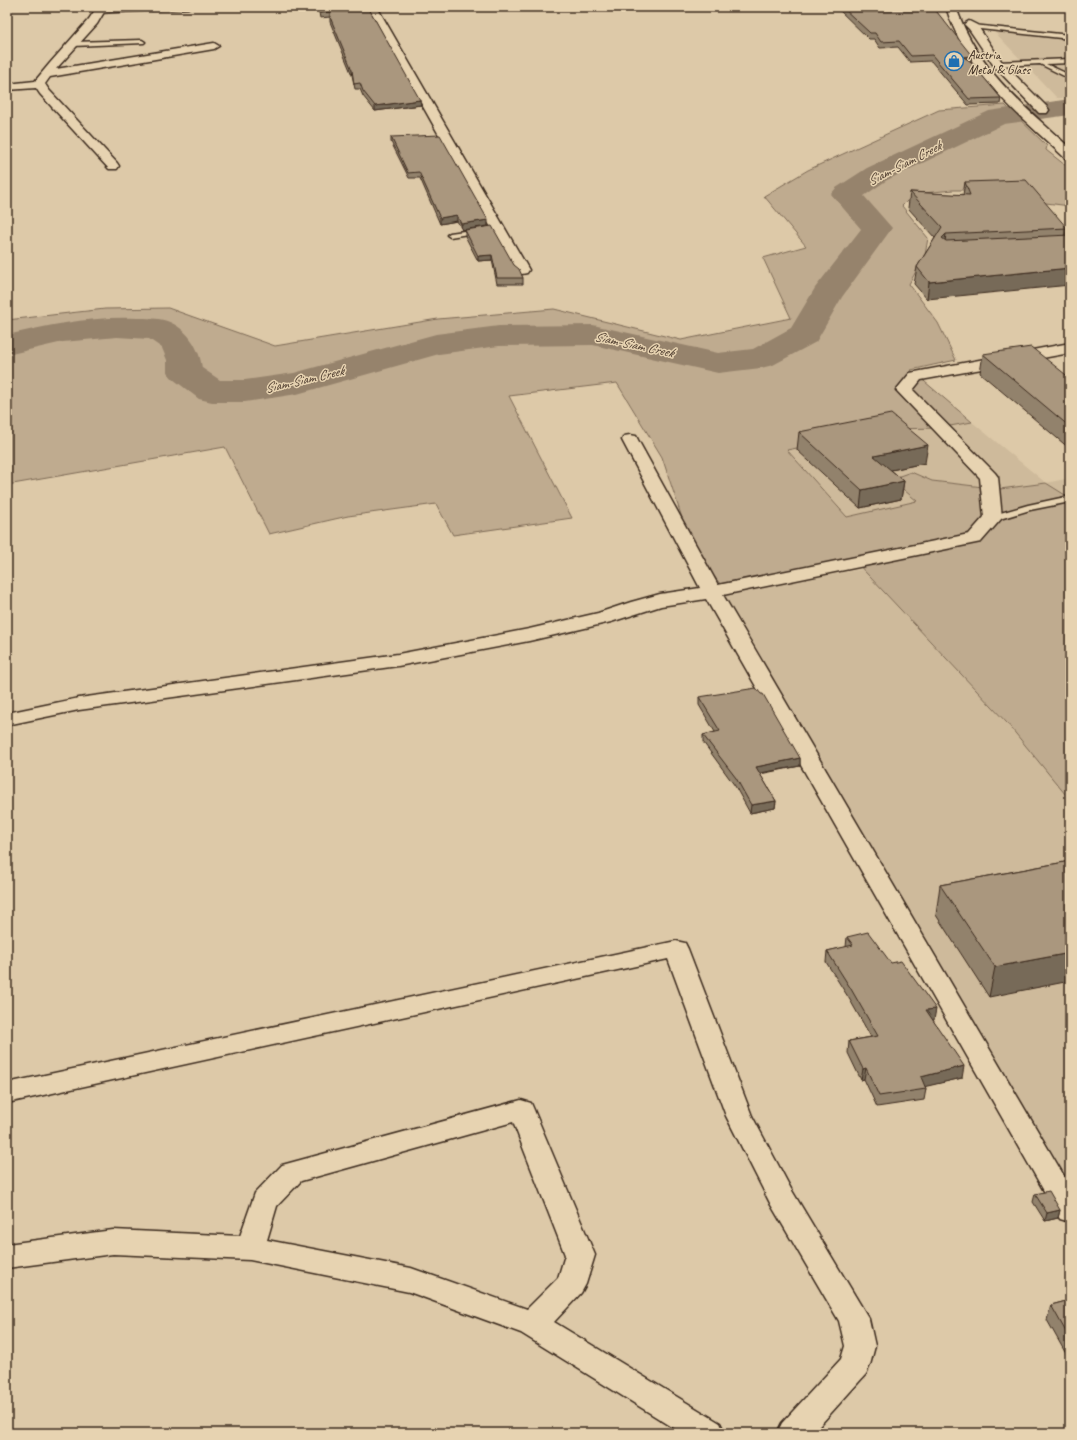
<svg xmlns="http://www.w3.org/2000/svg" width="1077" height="1440" viewBox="0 0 1077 1440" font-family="Caveat,sans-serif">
<rect width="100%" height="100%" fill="#ddc9a8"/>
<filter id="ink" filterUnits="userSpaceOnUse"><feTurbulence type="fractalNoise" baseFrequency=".025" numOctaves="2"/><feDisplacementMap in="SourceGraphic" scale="8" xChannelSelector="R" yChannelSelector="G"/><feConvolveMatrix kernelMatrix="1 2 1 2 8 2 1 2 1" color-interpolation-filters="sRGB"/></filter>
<g filter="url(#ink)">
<!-- built -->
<path fill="#ceba9b" d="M989,26L1070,33V98H1057Z
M972,422L1046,483L1070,478V498L1046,483L1000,489L932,481L911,472L917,501L847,517L787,449L891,429L939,428Z
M863,569L1007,723L1070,800V1205L718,594Z"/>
<!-- green -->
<path fill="#bfab8f" stroke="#7d6a56" d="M1005,105L1047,146L1046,150L1070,169V206L1038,202L1009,190H953L914,194L902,206L928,238L925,255L909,284L938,323L956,360L911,370L972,422L939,428L891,429L787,450L847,517L917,501L891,479L911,472L932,481L1000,489L1046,483L1070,498V800L1007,723L854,560L722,586L702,562L687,533L662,457L617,383L509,396L572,518L453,535L436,504L348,516L269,534L225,447L7,485V320L105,309L168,308L275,346L438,319L554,309L681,340L791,318L763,258L806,246L764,196L808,170L939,110Z"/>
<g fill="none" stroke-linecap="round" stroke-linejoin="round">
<!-- river -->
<path fill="#96836c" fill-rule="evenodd" d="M1070,99V115L1004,124L887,180L864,196L892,228L842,297L816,342L773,365L761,368L718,373L593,345L499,346L439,354L297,394L245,402H212L199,399L173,379L167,372V360L162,348L149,339L117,337L63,342L7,355V335C50,325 92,316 137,318C147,318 158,318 167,321C187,328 200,348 202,368L220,380H245L294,373L436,334L499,326L593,325L718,353L753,349L791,328L815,288L861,229L831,194L836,188L867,168L989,111Z"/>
<defs>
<path id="service" d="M162,7H190L188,8L100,13L98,12L100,11Z
M973,25L1070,35V39L971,28V26Z
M142,40L145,42L144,43L73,46L70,44L73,42Z
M1070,59V63L1046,64L1070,75V79L1040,64L998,66L995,64L998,62Z
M478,229L480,230V232L450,237L447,235L450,233Z
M1070,496V502L1030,510L993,521L989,518L990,516L1028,505Z"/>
<path id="minor" d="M97,7H107L97,24L56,69L214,43L219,46L214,49L50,77L45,84L49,90L117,163L119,166L117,169H109L40,94L36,88L7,90V84L35,81L50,63L89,19Z
M367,7H377L529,270L527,273L522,274L517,273L515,270Z
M1070,343V353L921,380L913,390L995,473L998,477L1002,518L981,542L723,595L1070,1186V1222L1060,1219L706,599L661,606L611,622L529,641L398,666L79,710L7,725V713L79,698L398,654L529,629L598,613L631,602L660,594L700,588L622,440L624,436L630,435L636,436L638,440L718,585L969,534L984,517L980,478L896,390L910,373Z
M676,941L685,943L688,949L752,1116L791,1189L869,1319L875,1346L870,1365L866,1374L813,1433H777L782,1423L841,1359L845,1346L839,1321L771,1205L726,1116L668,959L7,1103V1083Z
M521,1100L531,1103L534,1110L595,1255L586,1284L581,1293L554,1322L720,1423L725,1433H682L521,1333L409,1292L250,1260L113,1254L7,1268V1244L113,1230L240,1236L255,1193L282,1165ZM513,1122L565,1255L558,1278L527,1309L411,1268L267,1240L277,1206L301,1181Z"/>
<path id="trunk" d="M946,7H956C978,71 1022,104 1070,148V159L1065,158C1016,112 967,74 946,7Z
M969,21L977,25L1002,62L1047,107L1049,110L1047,113H1039L994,66L969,29L964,24Z"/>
</defs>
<!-- service casing -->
<use href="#service" stroke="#3b2a1e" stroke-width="3"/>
<!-- minor casing -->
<use href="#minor" stroke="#3b2a1e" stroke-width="3"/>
<!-- trunk casing -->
<use href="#trunk" stroke="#3b2a1e" stroke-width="3"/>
<!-- service -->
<use href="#service" fill="#e7d3b1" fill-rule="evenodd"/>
<!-- minor -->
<use href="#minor" fill="#e7d3b1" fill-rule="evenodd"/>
<!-- trunk -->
<use href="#trunk" fill="#e7d3b1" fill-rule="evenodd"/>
</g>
<!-- wall -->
<path fill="#92826c" stroke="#3b2a1e" d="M318,7H368L421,105L375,111L363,96L360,89H355L352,75L330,22V17L320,18Z
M608,7H658L634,11L632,10L622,11L615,8L611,9Z
M836,7H935V8H934L971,62H970L1001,98L1000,104L968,105L931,61L910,62L898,47L880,48L874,39H869Z
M391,137L488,226L462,230L457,221L440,224L420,178H409L391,142Z
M965,182L1067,228L1065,235L927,299L914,284L917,267L935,238L908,208L910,192L963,195Z
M465,230L514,265L523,278V284H497L492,260L478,261L465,236Z
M983,354L1070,378V449L980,373Z
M799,432L925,463L891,470L904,481L901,499L860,508L797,450Z
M699,697L800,758V766L760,774L776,801L775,808L750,813L735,786L703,742V735L715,732L699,705Z
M1070,861L989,997L936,915L940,885Z
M847,937L891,963L934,1020H933L962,1078L925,1086L926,1089L924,1100L877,1107L864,1079L861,1080L848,1053L849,1041L871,1037L850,1000L826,962L827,951L846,947Z
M1035,1194L1060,1210L1058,1218L1045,1221L1033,1202Z
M1070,1300V1361L1047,1320L1051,1305Z"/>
<!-- shaded-wall -->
<path fill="#776a58" stroke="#3b2a1e" d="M611,7H615V8L611,9Z
M622,7H632V10L622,11Z
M634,7H658L634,11Z
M972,56L971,62L962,63L963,57Z
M420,100L421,105L375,111V106Z
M457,215V221L440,224V218Z
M488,220V226L462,230L461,224Z
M946,234L944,250L942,238Z
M492,255V260L478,261V256Z
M1070,268V285L927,299L929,282Z
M928,445L925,463L872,474L874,456Z
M904,481L901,499L860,508L862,490Z
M800,758V766L755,774L756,767Z
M776,801L775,808L750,813L751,805Z
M1070,953V981L989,997L995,967Z
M936,1009L934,1020L925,1022L926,1010Z
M964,1066L962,1078L919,1088L921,1077Z
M866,1068L864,1079L861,1080L863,1069Z
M1060,1210L1058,1218L1045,1221L1047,1213Z"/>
<!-- building -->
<path fill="#aa977e" stroke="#3b2a1e" d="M319,7H368L420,100L375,106L363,91L360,83L354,84L352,70L330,17V12L320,13Z
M842,7H933L972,56L963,57L969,60L1001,98L969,99L932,55L911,56L899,41L881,42L875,33H870Z
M440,135L488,220L461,224L457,215L440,218L419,172L408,173L391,137Z
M1026,180L1067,228L946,234L942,238L946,241L1070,235V268L929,282L917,267L942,227L910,192L970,195L965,182Z
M492,226L514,265L519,269L523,278H497L492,255L478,256L465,230Z
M1031,347L1070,378V427L983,354Z
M891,414L928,445L874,456L904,481L862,490L799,432Z
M756,688L761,694H763L800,758L756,767L776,801L751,805L736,778L703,735L720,731L699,697Z
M1070,861V953L995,967L940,885Z
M868,932L891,963L901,961L936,1009L926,1010L964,1066L921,1077L926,1089L879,1096L866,1068L863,1069L849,1041L878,1036L851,989L827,951L853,945L847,937Z
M1049,1191L1060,1210L1047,1213L1035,1194Z
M1070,1300V1339L1051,1305Z"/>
</g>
<!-- icons -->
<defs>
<symbol id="shop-ring" viewBox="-11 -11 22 22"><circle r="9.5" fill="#e7d3b1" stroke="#1f6fb2" stroke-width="1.5"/><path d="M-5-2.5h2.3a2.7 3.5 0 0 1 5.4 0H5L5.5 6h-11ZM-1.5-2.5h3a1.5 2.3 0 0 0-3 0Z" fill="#1f6fb2"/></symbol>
</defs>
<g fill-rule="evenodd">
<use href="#shop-ring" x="943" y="50" width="22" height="22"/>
</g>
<g text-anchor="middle" stroke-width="3" stroke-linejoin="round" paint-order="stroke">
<!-- far-poi labels -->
<g font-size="13" fill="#3b2a1e" stroke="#e7d3b1" text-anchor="start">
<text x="968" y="59">Austria<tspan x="968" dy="15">Metal &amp; Glass</tspan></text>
</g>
<!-- far-water labels -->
<g font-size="14" font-style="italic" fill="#524032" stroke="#e7d3b1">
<text transform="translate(904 163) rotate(-27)" y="5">Siam-Siam Creek</text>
<text transform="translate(634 344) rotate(12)" y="5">Siam-Siam Creek</text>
<text transform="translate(304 379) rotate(-13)" y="5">Siam-Siam Creek</text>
</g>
</g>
<!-- margin -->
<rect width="1077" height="1440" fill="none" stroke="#e7d3b1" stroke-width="24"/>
<rect x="12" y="12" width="1053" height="1416" fill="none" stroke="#3b2a1e" stroke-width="1.5" filter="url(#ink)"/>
</svg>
